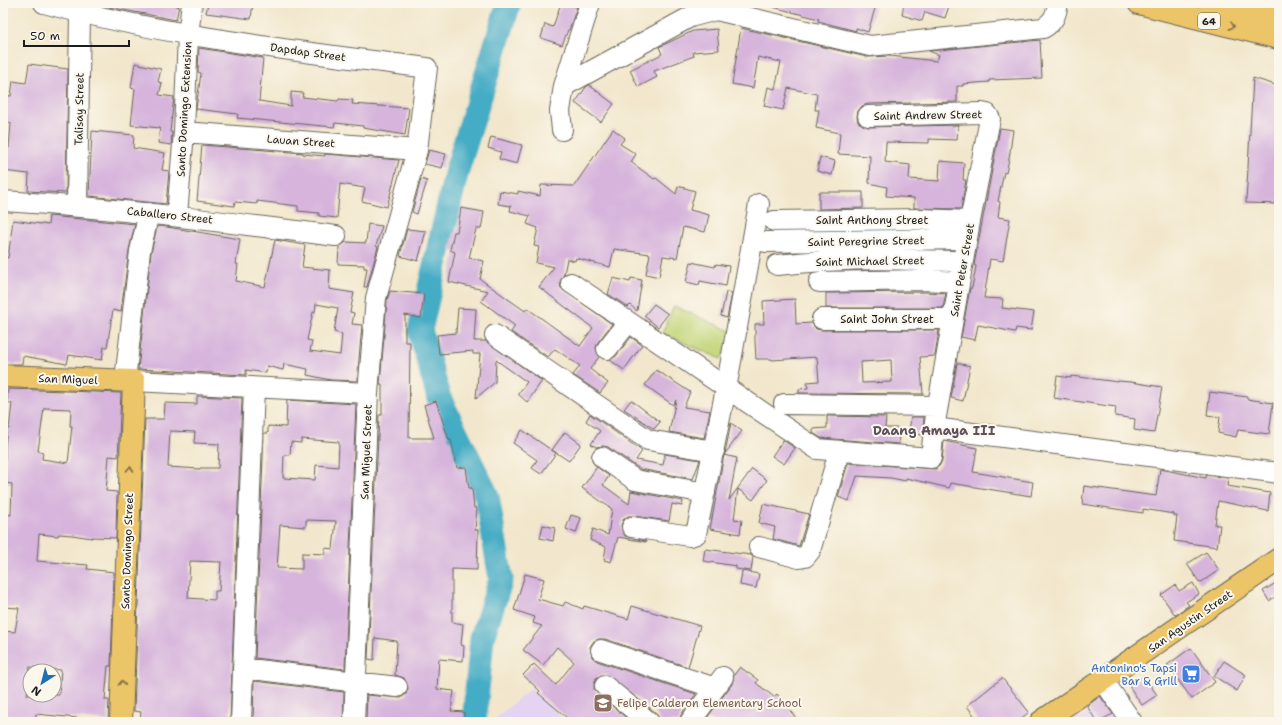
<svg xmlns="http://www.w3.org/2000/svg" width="1282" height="725" viewBox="0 0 1282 725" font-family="'Shantell Sans',sans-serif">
<rect width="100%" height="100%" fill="#fbf7ec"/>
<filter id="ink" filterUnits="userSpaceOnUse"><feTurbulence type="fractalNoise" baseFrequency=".025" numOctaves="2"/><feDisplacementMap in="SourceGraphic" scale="8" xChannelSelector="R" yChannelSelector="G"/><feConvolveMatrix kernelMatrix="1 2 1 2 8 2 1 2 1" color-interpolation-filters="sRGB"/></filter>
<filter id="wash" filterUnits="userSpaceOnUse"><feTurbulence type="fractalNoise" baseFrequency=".012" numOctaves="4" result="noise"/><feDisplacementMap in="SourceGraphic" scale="16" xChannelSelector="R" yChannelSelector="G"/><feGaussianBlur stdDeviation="0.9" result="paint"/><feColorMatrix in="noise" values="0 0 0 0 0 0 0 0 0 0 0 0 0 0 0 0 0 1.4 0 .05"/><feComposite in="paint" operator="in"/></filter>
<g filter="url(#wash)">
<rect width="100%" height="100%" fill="#f2e7cc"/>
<!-- built -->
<path fill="#e4d3f2" d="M531,688L568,722H495V719Z
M1115,694L1134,722H1073Z"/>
<!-- green -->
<path fill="#c2d578" stroke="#6f784a" d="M674,306L733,332L721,359L662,333Z"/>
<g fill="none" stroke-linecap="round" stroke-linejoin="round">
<!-- river -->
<path stroke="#45acc5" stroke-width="25" d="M474,722L482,638L501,579L487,496L439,398L420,330L457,170L509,3"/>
</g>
<g id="blocks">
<!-- building -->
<path fill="#d6b4dc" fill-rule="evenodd" d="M109,3H177L176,6H179L176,20L109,7Z
M208,3H253L251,19L206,13Z
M561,3L577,7L569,30H568L562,45L541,38L545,24L553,27Z
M774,3H869L876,5L868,32L856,28V31L818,21L819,19L773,7Z
M904,3H950L945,18L925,12L922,21L902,15Z
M741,28L867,57L890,56L937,61L939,55L929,51L1040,40L1042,78L989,80V82L963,84V86H957V102L868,104L862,106L858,111L857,117L858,122L868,127L958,125L957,140L929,139V143L886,142L885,162L910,165L909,179L939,181L940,161L964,163L963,180H966L961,209L914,208V198L886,196L887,187L869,183L870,156L838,154L840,133L816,128L819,110H815L817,94L788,88L783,110L764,106L768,87L775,89L781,62L758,57L753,88L732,84Z
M717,29L719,50L693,52L694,56L654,71L657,77L638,87L630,70L662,54L659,47L693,31Z
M199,48L263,58L259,101L291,106V92L303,93L302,97L338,101L339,99L353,100L352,104L409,108L405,135L363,128V126L335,123L334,127L237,118L238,114L196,109L201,73L198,72Z
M135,63L161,69L158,82L162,83L159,95L174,97L170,132H172L171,145L158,143L160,128L131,125L135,89L131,88Z
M29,64L68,69L66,193L28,191L29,174L3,171V147L9,148L11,123L3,122V95L11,96L13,81L26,83Z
M1253,78L1279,86V204L1246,203Z
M589,85L614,104L601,122L575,103L586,87Z
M1000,128L1013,130L1009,159L1006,173L1004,172L998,201L1000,202L998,217L1010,219L1003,261L990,259L984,298L1003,299L1002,308L1034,312L1031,330L1016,328L1015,332L978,325L975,340L961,337L970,288H972L976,266L974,265Z
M613,129L625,138L620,144L636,154L631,162L654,179L656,178L676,194L678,186L695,191L690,210L709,215L705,232L683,227L677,258L663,256L659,277L646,274L650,254L614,249L610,267L576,258L575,261L567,259L564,274L560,282L561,288L612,324L598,342L596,348L599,357L590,369L608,383L600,393L573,375L580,366L555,349L548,357L511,332L515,326L481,301L488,291L449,282L455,252L450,250L454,232H457L461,208L484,212L481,229H476L469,258L484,261L480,279L525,311L527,308L580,346L593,328L539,287L554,267L536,263L539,247L534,246L538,228L527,224L530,216L510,211L511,206L498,204L500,191L518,194V191L540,196L541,185L574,186Z
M92,131L134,135L133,148L165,153L162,170L169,171L166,204L89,196Z
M491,137L522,145L517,164L499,159L501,152L488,148Z
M202,145L303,153V154L325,156V154L399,160L387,207L362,201L365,188L340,184L337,218L319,216V213L298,211V206L257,201V204L235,202L234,206L197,201Z
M429,150L446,154L442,168L425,164Z
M820,157L835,161L832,175L817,171Z
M421,179L427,181L417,214L412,212Z
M819,192H863V208L819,209Z
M49,216L135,224L129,250L121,312L113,310L107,347H104L102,360L69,355L67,364L23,356L22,364H3V272L5,257L8,258L13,220L48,225Z
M368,224L382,226L376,246L378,247L367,287H364L367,268H364V265L338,264L339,247L346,242L366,243Z
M161,226L240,239L236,264H238L236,281L265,287L275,240L305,245L302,267L330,270L329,289L354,293L350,312L354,313L352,324L362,325L357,381L331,380L307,375L308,369L284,364L283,370L267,366L266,373L246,370V375L138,369L151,253L157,227ZM316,304L338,308L334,332L342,334L340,355L310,351L312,341L307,340L313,312H315Z
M407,229L426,231L418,261L400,256Z
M691,262L715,267L716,264L729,266L726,286L700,281L699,285L686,282Z
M613,278L630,282L631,278L642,280L637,311L630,305L628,307L608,294Z
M390,291L424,294L421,318L405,315V342H410L409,438H434L424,405L436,401L449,440H451L457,468L466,467L469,488H472L474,508H477L475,530H478L477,570L452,569V622L463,624L461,645L464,646L463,661L439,659L437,689L454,691L451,711L464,712V722H366L367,695L401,698L406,694L408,688L404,678L395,675L397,641L375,638L374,660L368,659L379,415H382V384H380L387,300Z
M726,292L732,293L727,318L721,316Z
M924,292L946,293L943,308H826V293Z
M795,299L796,324L812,323L816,329L822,330H939L935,356L920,357L923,394L799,393V389L808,388L807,382L819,381L817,357L772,360V359H756L755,341V324H764L763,301ZM891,360L892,382L862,383L861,362Z
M654,304L668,314L658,327L644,316Z
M458,308L476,309L474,341H486L542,381L527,402L518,394L527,382L496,360L495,382L476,398L480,354H473V351L439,354L437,335L456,333Z
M631,337L642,345L624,370L610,360L616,356Z
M957,363L970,366L963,401L951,398Z
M656,370L690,392L684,407L710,411L704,438L669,432L676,400L673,405L645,385Z
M1057,376L1071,378V376L1118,382V381L1131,382L1162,387L1154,433L1134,430L1135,419L1115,416L1116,407L1054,398Z
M8,389L121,393L118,457L109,456L106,491L117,492L116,538L92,537V538L72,535L59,534L58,536L39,534L37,561L88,565L87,569L114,572L111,666H108L105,700H109L108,721L36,714L35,722L4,721L5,706H3V631L15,632L19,608L3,607V514L11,515L12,484L5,483V447L7,429H9L12,403H7ZM44,408L71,409L70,426H72L68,463L42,459L43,452L38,451ZM30,667L61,670L59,695H27Z
M1210,392L1247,397V399L1273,403L1269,434L1238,430L1236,437L1218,433L1220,417L1207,415Z
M197,396L242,398L230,722H140L141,712L134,711L145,419H164L165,403L197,404ZM170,431L195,432L194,443L219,444L218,468H200V469L168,467ZM190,561L221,562L219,591H215V600L188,598Z
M287,400L356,404L345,669L255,658L264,433H268V426L286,427ZM301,439L339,442L338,467L316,465L315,480L283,478L284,455H290L291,442L301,443ZM306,520L336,521L333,549L325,548V554L302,553V569L277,568L280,525L306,527Z
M631,400L660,422L654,429L624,409Z
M590,414L642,451L636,460L663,465L665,454L700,460L693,479L640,469L608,447L603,446L596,447L591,444L600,431L586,421Z
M827,416L886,417L885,428H898L899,444L821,438L813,433V429L827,428Z
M911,417H924L922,435L909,433Z
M731,423L742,431L724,455L725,453Z
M522,430L556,453L541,474L532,468L537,460L513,443Z
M565,432L581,444L569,461L552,450Z
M783,440L795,448L784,464L772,456Z
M944,441L977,448L973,472L1033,482L1031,496L950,483L949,488L906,478V481L891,478L857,476L849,501L838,497L848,463L936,469L940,465L942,460Z
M724,455L737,458L729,500L752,469L767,480L753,500L738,489L734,519L742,520L740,534L710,529Z
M597,467L609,476L603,485L629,504L631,491L683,501L682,506L672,504L669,521L634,516H628L623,520L621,526L625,536L646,541V542L618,537L611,562L604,560L606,547L590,540L593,529L608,535L612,509L582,488Z
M1160,469L1206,478V475L1228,478L1227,486L1270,493L1268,511L1218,501L1215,525H1220L1217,547L1174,541L1177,516H1174V514L1143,509V513L1082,504L1084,486L1156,496Z
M763,504L809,514L799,546L773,539L775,527L759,523Z
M571,515L581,518L576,533L566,529Z
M543,525L555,528L553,541L540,538Z
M705,549L751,555L753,557L751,571L736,569V566L703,561Z
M1206,552L1219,570L1200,583L1187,564Z
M742,571L759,574L756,588L740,585Z
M525,574L544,579L538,599L563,606L565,602L583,609L584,606L628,619L632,606L700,626L688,667L605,639H599L594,641L590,647L592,657L597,661L696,694L681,715L679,722H660L656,713L607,675H601L596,678L594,684V690L631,722H572L538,693L540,691L523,675L534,664L556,685L574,662L557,647L543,665L523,650L542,626L533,623L535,617L514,610Z
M1279,581V594L1269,601L1263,591Z
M1193,583L1199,594L1186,602L1189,605L1175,615L1161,595L1175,585L1179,591Z
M1191,648L1215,682L1192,699L1167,665Z
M1224,661L1246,675L1237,691L1214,676Z
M740,667L758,680L756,683L774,697L777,694L799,722H712L707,718L732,684L734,675Z
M1144,676L1157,695L1142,705L1129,686Z
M1002,678L1029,712L1017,722H979L967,706Z
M254,681L344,692L343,722H253Z
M1100,696L1113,714L1097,722L1087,706Z"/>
</g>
</g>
<g filter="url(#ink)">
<use href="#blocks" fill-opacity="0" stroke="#67635a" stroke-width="1"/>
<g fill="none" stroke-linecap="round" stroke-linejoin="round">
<defs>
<path id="minor" d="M44,3C169,37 299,51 427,68L417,150L376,298L368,393
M564,86L690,17L716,10L870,46L1043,28C1054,22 1056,15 1058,3
M562,130L560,111L564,86L590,3
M184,132L417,150
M3,201C115,208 225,222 336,236
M77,206L80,13
M177,215L184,132L188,35L192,3
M774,221L922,219L970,221
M765,242L967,239
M777,265C823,260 870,258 917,260C933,261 948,260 963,262
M819,282L924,280L959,282
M571,283L817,449L931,458L934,428L970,221L990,119L987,114L982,113L868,116
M822,319H953
M495,335L648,440L714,451
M607,349L628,322
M125,380L140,251L149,213
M134,381L368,393L354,722
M784,404L938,406
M934,428L1279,473
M602,457L635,480L705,493
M632,527L690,536L696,534L726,389L759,204
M759,547L799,558L805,557L810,551L839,452
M601,650L715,688
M243,668L397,687
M1103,680L1132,722
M605,686L649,722
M241,722L254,388
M690,722L723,677"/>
<path id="major" d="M1139,3L1279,38
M1210,3L1279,20
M3,376L134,381L121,722
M1041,722L1279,559"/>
</defs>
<!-- minor casing -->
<use href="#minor" stroke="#67635a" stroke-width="22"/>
<!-- major casing -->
<use href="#major" stroke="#67635a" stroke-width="24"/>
<!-- minor -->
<use href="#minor" stroke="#fff" stroke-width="20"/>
<!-- major -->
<use href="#major" stroke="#ecc569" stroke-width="22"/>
</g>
<!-- one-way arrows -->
<defs><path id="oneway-chevron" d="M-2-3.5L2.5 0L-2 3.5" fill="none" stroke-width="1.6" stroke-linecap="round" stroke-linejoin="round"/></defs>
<g stroke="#847042">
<use href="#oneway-chevron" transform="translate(1232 26) rotate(14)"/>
<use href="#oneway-chevron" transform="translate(130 469) rotate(-88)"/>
<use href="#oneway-chevron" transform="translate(122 683) rotate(-88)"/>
</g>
</g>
<!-- icons -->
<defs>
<symbol id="supermarket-square" viewBox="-11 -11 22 22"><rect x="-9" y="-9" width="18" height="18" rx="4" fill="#3f7fe0" stroke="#fbf7ec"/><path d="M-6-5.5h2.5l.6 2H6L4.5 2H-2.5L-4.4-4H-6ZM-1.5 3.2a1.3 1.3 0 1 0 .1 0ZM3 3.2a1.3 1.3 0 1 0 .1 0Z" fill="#fff"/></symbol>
<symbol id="school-square" viewBox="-11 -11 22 22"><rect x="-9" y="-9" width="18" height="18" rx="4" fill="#8d6e63" stroke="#fbf7ec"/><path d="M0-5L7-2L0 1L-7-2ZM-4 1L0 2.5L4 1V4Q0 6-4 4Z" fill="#fff"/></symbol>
</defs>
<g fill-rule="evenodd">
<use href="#supermarket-square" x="1180" y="663" width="22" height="22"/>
<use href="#school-square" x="592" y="692" width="22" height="22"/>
</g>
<g text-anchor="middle" stroke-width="4" stroke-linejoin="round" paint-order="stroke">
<!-- shield labels -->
<rect fill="#fbf7ec" stroke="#5f5e5a" stroke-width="1" x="1198" y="13" width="22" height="16" rx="3"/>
<g font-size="10" font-weight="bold" fill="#1c1c1c">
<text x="1209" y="25">64</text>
</g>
<!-- street labels -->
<g font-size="11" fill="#1c1c1c" stroke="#fbf7ec">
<text transform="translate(308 52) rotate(8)" y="4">Dapdap Street</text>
<text transform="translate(79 109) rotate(-89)" y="4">Talisay Street</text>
<text transform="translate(184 109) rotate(-87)" y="4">Santo Domingo Extension</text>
<text transform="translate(928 115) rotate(-1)" y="4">Saint Andrew Street</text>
<text transform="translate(301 141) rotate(4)" y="4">Lauan Street</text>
<text transform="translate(170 215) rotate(6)" y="4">Caballero Street</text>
<text x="872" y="224">Saint Anthony Street</text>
<text transform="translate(866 241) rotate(-1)" y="4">Saint Peregrine Street</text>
<text transform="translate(870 261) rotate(-1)" y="4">Saint Michael Street</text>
<text transform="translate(962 270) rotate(-80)" y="4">Saint Peter Street</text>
<text x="887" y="323">Saint John Street</text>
<text transform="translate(68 379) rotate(2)" y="4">San Miguel</text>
<text transform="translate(366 452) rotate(-88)" y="4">San Miguel Street</text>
<text transform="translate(127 551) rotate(-88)" y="4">Santo Domingo Street</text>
<text transform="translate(1190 621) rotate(-35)" y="4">San Agustin Street</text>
</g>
<!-- shop labels -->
<g font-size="11" fill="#366cbe" stroke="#fbf7ec" text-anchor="end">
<text x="1177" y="672">Antonino's Tapsi<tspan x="1177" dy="13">Bar &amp; Grill</tspan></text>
</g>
<!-- education labels -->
<g font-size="11" fill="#785e54" stroke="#fbf7ec" text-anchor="start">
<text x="617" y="707">Felipe Calderon Elementary School</text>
</g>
<!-- quarter labels -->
<g font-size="13" font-weight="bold" fill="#5d515f" stroke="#fbf7ec">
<text x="934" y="435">Daang Amaya III</text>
</g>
</g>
<!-- margin -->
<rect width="1282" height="725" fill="none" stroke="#fbf7ec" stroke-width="16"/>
<!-- north arrow -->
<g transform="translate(42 683) rotate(216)"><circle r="19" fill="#fbf7ec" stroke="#a29f99"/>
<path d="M0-3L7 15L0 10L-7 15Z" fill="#1f6fb2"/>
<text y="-6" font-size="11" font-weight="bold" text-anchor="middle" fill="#1c1c1c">N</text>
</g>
<!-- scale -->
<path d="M24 40v6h105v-6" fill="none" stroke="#1c1c1c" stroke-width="2"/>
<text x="30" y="40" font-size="12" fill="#1c1c1c" stroke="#fbf7ec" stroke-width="3" paint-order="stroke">50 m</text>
</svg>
